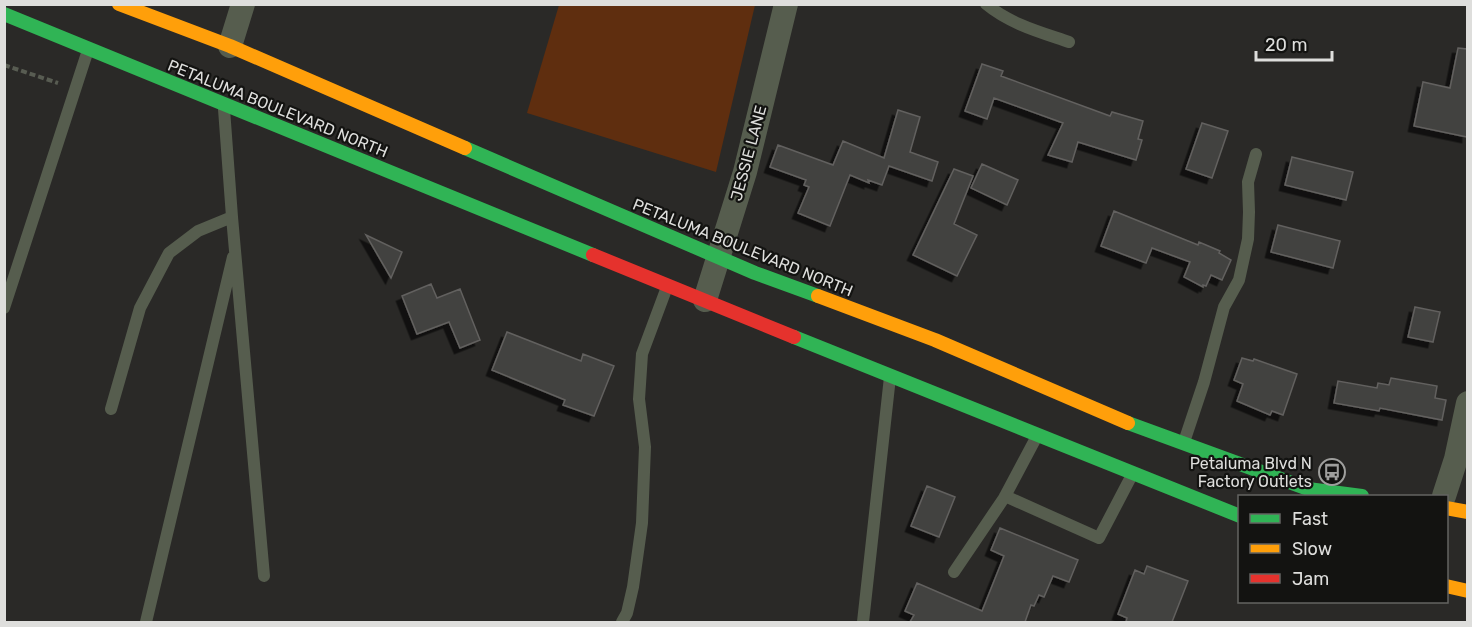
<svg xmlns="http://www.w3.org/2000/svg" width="1472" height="627" viewBox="0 0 1472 627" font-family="Rubik,sans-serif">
<defs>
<filter id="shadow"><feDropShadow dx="-5.5" dy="5.5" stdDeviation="0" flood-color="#0009"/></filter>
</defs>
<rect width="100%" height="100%" fill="#2a2927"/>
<!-- green -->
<path fill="#5f2e0f" d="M559,5H755L716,172L527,113Z"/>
<!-- building -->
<path fill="#434240" stroke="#62615f" stroke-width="1.5" filter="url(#shadow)" d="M1458,48L1467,49V137L1414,126L1423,82L1450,88Z
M982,64L1003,71L1001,76L1110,116L1112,112L1143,121L1138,139L1142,140L1136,160L1078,142L1072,162L1048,155L1063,123L994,98L987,119L965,111Z
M898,110L920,117L910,152L938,162L932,181L889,166L882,185L868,180L869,183L850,175L830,226L798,213L809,187L804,185L806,180L770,167L778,145L833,165L843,141L884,158Z
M1202,123L1228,131L1212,178L1186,169Z
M1292,157L1353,172L1346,200L1285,185Z
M982,164L1018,180L1007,205L971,188Z
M954,169L973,176L954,224L977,235L957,276L913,255Z
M1114,211L1198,245L1199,242L1220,251L1219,253L1231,260L1222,280L1211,275L1206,286L1203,285V287L1184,277L1190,262L1152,248L1146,263L1101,246Z
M1278,225L1340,241L1333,268L1271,252Z
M366,235L402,252L391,278Z
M431,284L437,298L460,289L480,340L460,348L449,322L417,334L402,296Z
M1415,307L1440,312L1433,342L1408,337Z
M507,332L581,361L583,354L614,366L594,416L563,405L565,400L492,370Z
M1242,358L1253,361L1254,359L1297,374L1283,415L1272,411L1270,415L1237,401L1243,384L1234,380Z
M1391,378L1437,386L1435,398L1446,400L1442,420L1380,408L1379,411L1334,403L1338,381L1377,388L1378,383L1389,385Z
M927,486L955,497L939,537L911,526Z
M1000,528L1078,560L1069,582L1053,576L1044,597L1039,595L1034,606L1031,605L1025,622H910L914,615L905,611L917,583L982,611L1004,556L991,550Z
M1147,566L1188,581L1172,622H1126L1127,618L1118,614L1135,570L1144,574Z"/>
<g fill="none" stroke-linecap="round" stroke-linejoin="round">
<!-- path -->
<path stroke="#585c52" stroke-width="4" stroke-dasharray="6 3" stroke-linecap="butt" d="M4,65L58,83"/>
<!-- lane -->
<path stroke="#565d4e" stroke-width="12" d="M986,4C1010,24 1040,32 1069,42
M224,109L232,217L264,576
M4,308L88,50
M111,409L140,308L169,253L198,231L232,217
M1184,442L1204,382L1224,307L1239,280L1248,239L1249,212L1248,182L1256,154
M1005,496L1099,538L1133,473
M954,572L1004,498L1037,436
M146,622L233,257
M622,622L627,613L633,587L642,523L645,447L639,399L642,354L667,287
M863,622L890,377"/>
<!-- street -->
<path stroke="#565d4e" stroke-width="24" d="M230,46L243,4
M705,300L745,172L786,4
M1444,496L1456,459L1468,403"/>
<!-- fast -->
<path stroke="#30b455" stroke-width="14" d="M4,14L593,255
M465,148L755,273L818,296
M794,337L1240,516
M1128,423L1308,489L1362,496"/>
<!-- slow -->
<path stroke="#ff9f0a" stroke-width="14" d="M119,4L230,46L465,148
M818,296L935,340L1128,423
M1446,508L1468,512
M1446,586L1468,591"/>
<!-- jam -->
<path stroke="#e5322d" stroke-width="14" d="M593,255L794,337"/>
</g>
<!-- icons -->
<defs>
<symbol id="bus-ring" viewBox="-11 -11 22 22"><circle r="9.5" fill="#131311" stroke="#9f9f9d" stroke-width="1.5"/><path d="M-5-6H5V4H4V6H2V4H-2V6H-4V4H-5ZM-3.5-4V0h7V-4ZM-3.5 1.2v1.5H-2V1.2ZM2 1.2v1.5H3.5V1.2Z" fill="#9f9f9d"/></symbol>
</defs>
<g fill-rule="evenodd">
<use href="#bus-ring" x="1317" y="457" width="30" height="30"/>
</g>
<g text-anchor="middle" stroke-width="4.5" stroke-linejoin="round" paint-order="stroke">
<!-- street labels -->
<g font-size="16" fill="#dededc" stroke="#131311">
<text transform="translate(278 108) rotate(22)" y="6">PETALUMA BOULEVARD NORTH</text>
<text transform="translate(748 153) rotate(-75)" y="6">JESSIE LANE</text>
<text transform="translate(743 247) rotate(22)" y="6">PETALUMA BOULEVARD NORTH</text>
</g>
<!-- poi labels -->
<g font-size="16" fill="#dededc" stroke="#131311" text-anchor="end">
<text x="1312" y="469">Petaluma Blvd N<tspan x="1312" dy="18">Factory Outlets</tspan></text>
</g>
</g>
<!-- border -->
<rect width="1472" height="627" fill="none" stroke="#dededc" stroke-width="12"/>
<!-- legend -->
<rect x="1238" y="495" width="210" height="108" fill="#131311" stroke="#646462" stroke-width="1.5"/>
<rect x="1250" y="514" width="30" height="9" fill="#30b455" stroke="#646462" stroke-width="1.5"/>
<text x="1292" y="525" font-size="18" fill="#dededc">Fast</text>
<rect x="1250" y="544" width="30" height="9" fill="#ff9f0a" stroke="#646462" stroke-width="1.5"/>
<text x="1292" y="555" font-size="18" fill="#dededc">Slow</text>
<rect x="1250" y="574" width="30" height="9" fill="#e5322d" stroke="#646462" stroke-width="1.5"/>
<text x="1292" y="585" font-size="18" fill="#dededc">Jam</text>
<!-- scale -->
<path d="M1256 51v9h76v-9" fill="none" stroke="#dededc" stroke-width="3"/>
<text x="1265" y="51" font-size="18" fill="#dededc" stroke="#131311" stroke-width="4.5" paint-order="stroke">20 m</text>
</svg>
